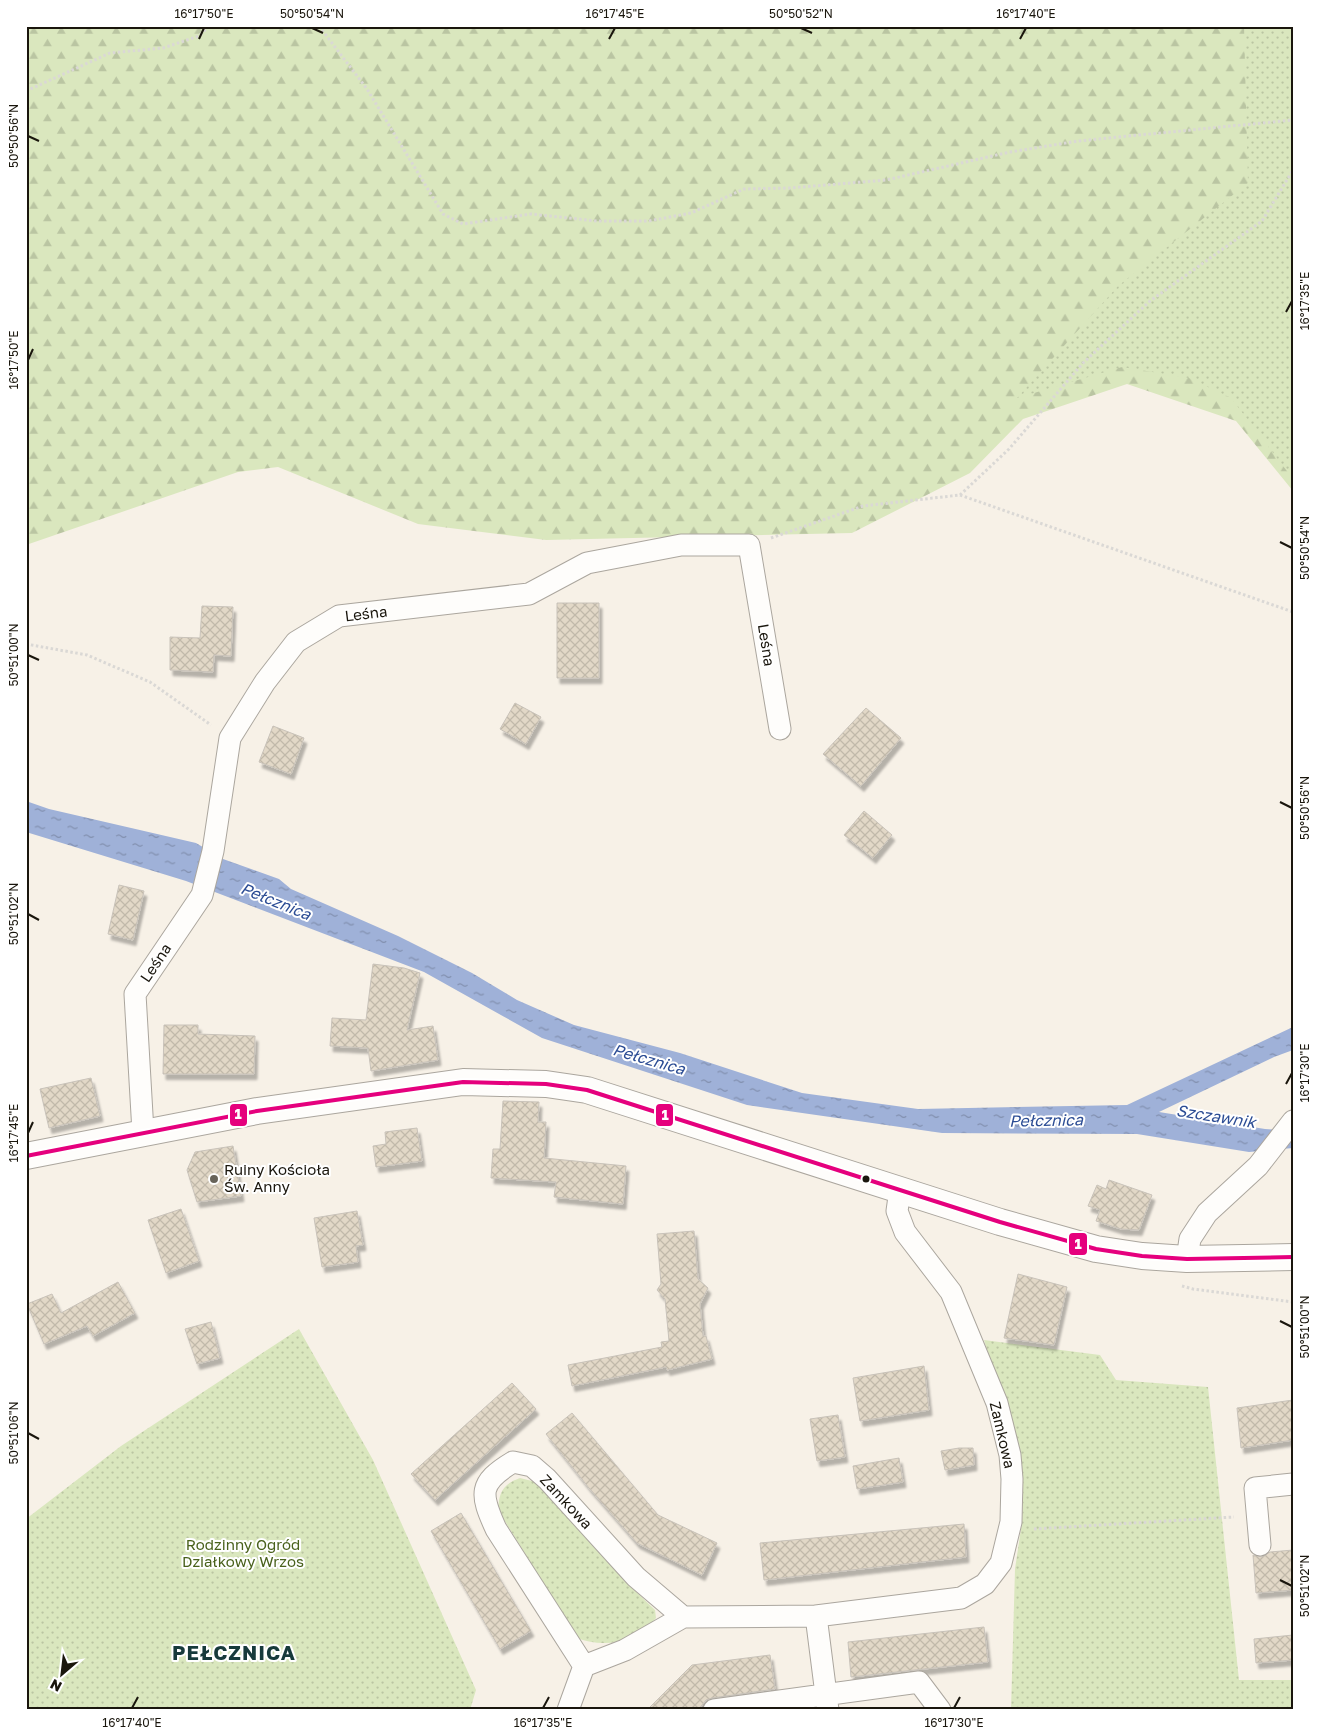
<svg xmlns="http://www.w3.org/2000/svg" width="1319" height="1736" viewBox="0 0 1319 1736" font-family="'Golos Text',sans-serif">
<defs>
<pattern id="forest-firs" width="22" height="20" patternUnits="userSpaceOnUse" patternTransform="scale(1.25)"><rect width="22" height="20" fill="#dae7be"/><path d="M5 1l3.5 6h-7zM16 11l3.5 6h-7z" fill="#bac5a2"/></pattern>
<pattern id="park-dots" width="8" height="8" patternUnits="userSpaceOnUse" patternTransform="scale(1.25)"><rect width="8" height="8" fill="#dae7be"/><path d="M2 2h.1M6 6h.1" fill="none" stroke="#bac5a2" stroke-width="1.8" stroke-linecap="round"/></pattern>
<pattern id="water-ripples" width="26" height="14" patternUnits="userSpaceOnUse" patternTransform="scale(1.25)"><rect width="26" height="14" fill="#9fb1d8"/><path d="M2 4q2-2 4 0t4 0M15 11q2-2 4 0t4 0" fill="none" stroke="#818fae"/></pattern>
<pattern id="building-cross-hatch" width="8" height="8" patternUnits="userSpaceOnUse" patternTransform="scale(1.25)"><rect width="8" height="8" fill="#e2d8c7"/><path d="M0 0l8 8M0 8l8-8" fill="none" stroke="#c1b9aa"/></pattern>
<filter id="shadow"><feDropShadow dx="3" dy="5.5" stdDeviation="1" flood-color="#0004"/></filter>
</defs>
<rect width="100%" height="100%" fill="#f7f1e7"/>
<!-- forest -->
<path fill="url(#forest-firs)" d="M26,26H1293V491L1236,421L1127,384L1023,419L970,473L852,533L546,540L418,524L278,467L238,472L26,545Z"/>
<!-- park -->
<path fill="url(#park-dots)" d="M1244,26H1293V479L1231,398L1189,378L1122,367L1017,398L1118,286L1248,183Z
M299,1329L373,1460L476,1690L470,1710H26V1519L121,1446Z
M984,1340L1100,1355L1116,1380L1208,1387L1239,1680H1293V1710H1011L1015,1569L1022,1522L1023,1480L1020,1456Z
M520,1478L540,1483L627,1583L655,1610L656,1618C638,1642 605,1649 577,1638L498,1510C499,1492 503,1484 520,1478Z"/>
<!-- water -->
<path fill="url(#water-ripples)" d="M26,801L49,809L196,843L223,859L279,879L291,889L398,936L472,973L517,1000L574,1025L680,1053L802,1093L918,1109L1127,1105L1293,1027V1050L1274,1057L1159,1112L1265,1129L1293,1131V1148L1249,1152L1137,1134L942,1133L747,1105L542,1038L424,972L186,881L26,832Z"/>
<!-- building -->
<path fill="url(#building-cross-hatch)" stroke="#c8c2b9" filter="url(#shadow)" d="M557,603H599V678H557Z
M202,606L233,607L231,656L214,655L213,672L170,670V637L200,638Z
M515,703L541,717L526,744L500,729Z
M866,708L901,738L861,786L823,754Z
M273,726L304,738L291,774L259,762Z
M864,811L892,835L873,858L844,835Z
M119,885L144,891L133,940L108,934Z
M373,964L404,968L420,973L407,1030L433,1026L438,1060L371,1071L368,1048L330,1046L332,1018L366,1020Z
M164,1025H198V1034L255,1036L254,1074H163Z
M91,1078L100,1116L49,1128L40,1089Z
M503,1101L539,1102L538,1122H546L544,1158L626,1166L623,1204L554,1197L556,1182L491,1178L493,1149H500Z
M417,1128L422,1161L376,1167L373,1146L386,1144L385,1132Z
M233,1146L241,1196L197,1202L187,1170L195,1152Z
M1109,1180L1152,1195L1139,1230L1121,1229L1096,1221L1100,1210L1088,1206L1097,1185L1106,1189Z
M181,1209L199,1261L166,1273L148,1220Z
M357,1211L363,1245L356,1246L358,1262L322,1267L314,1218Z
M694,1231L698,1279L708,1288L700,1304L703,1336H706L712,1359L667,1370L666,1367L572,1386L568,1365L662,1347L661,1342L669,1341L665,1299L657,1290L661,1284L657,1234Z
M1018,1274L1067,1287L1054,1345L1004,1338Z
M118,1282L135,1313L93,1336L87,1326L44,1344L27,1304L52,1294L61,1313Z
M211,1322L220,1358L197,1364L185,1329Z
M924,1366L929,1410L860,1421L853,1378Z
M512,1383L536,1409L435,1500L411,1474Z
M1293,1400V1440L1241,1448L1237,1408Z
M572,1413L658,1515L717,1543L702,1575L637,1543L589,1488L546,1434Z
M838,1415L845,1457L817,1461L810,1419Z
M959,1448H973L974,1465L945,1470L941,1451Z
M899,1458L903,1482L857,1489L853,1466Z
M461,1513L531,1631L500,1649L431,1531Z
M964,1524L966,1557L764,1580L760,1543Z
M1293,1550V1590L1256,1593L1253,1555L1262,1557L1270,1552Z
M984,1627L988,1662L851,1677L848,1642Z
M1293,1635V1660L1256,1663L1254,1639Z
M770,1655L775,1689L712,1698L706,1700L698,1710H647L692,1665Z"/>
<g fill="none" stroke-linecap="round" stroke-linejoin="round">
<defs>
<path id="minor" d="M143,1132L135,994L202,895L213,851L230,738L265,682L296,642L339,616L529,594L587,563L681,545H749L780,729
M1187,1259L1190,1239L1207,1213L1258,1166L1293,1121
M1260,1545L1255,1488L1293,1484
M816,1616L828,1710
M584,1666L625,1650L683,1617
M568,1710L584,1666L496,1529C480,1494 478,1483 513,1462L532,1466L547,1479L636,1577L683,1617L816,1616L961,1598L985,1584L1001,1563L1011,1522L1012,1479L1010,1455L997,1403L951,1292L905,1232L897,1211L900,1190
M714,1710L919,1682L940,1710"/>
<path id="tertiary" d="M26,1156L257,1111L463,1082L546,1084L587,1090L1000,1222L1096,1249L1142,1256L1187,1259L1293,1257"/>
</defs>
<!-- minor casing -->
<use href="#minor" stroke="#aba69e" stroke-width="23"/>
<!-- tertiary casing -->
<use href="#tertiary" stroke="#aba69e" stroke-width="28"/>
<!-- path -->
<path stroke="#dad8d5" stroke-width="3" stroke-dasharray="2.5 2.5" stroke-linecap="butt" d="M319,26L367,89L443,214L463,224L531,214L597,221H649L691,213L744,189L790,188L886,180L1010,152L1078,141L1293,120
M26,91L110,53L163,48L199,36L209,26
M960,495L1009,449L1083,363L1150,301L1262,221L1293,170
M771,538L863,506L960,495L1293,612
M26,644L87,655L150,682L211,725
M1182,1286L1193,1289L1293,1302
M1034,1529L1234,1517"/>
<!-- minor -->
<use href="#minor" stroke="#fefdfb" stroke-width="21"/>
<!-- tertiary -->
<use href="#tertiary" stroke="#fefdfb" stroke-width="26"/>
<defs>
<path id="bus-1" d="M26,1156L257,1111L463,1082L546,1084L587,1090L1000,1222L1096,1249L1142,1256L1187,1259L1293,1257"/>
</defs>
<!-- bus-1 casing -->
<use href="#bus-1" stroke="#fff" stroke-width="8"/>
<!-- bus-1 -->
<use href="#bus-1" stroke="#e5007d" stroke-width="4"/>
</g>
<!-- ticks -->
<path fill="none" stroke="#1a160d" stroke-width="2" d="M312,28L323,33M801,28L812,33M199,39L204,28M609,39L615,28M1020,39L1026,28M28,136L39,141M1286,312L1292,301M28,360L33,349M1280,542L1292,548M28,655L39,660M1280,802L1292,808M28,914L39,920M1286,1084L1292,1073M28,1133L33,1122M1280,1321L1292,1327M28,1433L39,1439M1280,1580L1292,1586M132,1708L138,1697M543,1708L549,1697M954,1708L960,1697"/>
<!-- markers -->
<circle fill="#676359" stroke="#fff" stroke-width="2" cx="214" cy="1179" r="5"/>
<circle fill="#1a160d" stroke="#fff" stroke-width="2" cx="866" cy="1179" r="4.5"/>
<g text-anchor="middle" stroke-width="4" stroke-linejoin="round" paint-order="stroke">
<!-- street labels -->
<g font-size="15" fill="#1a160d" stroke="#fff">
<text transform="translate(366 614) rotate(-7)" y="5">Leśna</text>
<text transform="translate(766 645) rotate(81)" y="5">Leśna</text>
<text transform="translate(156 963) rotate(-56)" y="5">Leśna</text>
<text transform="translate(1002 1435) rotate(77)" y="5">Zamkowa</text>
<text transform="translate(566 1502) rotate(47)" y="5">Zamkowa</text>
</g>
<!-- poi labels -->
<g font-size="15" fill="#1a160d" stroke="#fff" text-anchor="start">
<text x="224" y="1175">Ruiny Kościoła<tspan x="224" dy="17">Św. Anny</tspan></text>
</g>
<!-- park labels -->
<g font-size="15" fill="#49611c" stroke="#fff">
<text x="243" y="1550">Rodzinny Ogród<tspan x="243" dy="17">Działkowy Wrzos</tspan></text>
</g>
<!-- water labels -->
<g font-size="16" font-style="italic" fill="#2b4c94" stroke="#fff">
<text transform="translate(276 901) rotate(22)" y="6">Pełcznica</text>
<text transform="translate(649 1059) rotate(16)" y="6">Pełcznica</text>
<text transform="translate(1216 1116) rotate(9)" y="6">Szczawnik</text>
<text transform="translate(1046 1120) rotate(-1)" y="6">Pełcznica</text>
</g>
<!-- district labels -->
<g font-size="20" font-weight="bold" letter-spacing="1" fill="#173a3b" stroke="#fff">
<text x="234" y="1660">PEŁCZNICA</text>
</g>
</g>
<g stroke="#fff" stroke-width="2">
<rect x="229" y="1103" width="19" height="24" rx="5" fill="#e5007d"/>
<rect x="655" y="1103" width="19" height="24" rx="5" fill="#e5007d"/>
<rect x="1068" y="1232" width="20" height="24" rx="5" fill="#e5007d"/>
</g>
<g font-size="14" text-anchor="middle" font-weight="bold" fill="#fff">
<text x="238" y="1119">1</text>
<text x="665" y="1120">1</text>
<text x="1078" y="1249">1</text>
</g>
<!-- border -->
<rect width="1319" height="1736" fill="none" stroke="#ffffff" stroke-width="55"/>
<!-- north arrow -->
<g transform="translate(62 1674) rotate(208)" stroke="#ffffff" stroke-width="4" paint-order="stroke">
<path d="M0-4L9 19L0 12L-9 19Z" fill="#1a160d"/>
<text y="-8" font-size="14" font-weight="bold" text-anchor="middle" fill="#1a160d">N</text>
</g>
<rect x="28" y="28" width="1264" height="1680" fill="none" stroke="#1a160d" stroke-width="2"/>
<g font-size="12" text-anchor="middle" fill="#1a160d">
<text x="204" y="18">16°17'50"E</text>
<text x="312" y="18">50°50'54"N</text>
<text x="615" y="18">16°17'45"E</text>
<text x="801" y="18">50°50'52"N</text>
<text x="1026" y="18">16°17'40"E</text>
<text transform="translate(14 136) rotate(-90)" y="4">50°50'56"N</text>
<text transform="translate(1305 301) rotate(-90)" y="4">16°17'35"E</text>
<text transform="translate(14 360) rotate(-90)" y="4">16°17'50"E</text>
<text transform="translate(1305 548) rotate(-90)" y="4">50°50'54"N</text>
<text transform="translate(14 655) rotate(-90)" y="4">50°51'00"N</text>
<text transform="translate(1305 808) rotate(-90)" y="4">50°50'56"N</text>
<text transform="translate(14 914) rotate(-90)" y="4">50°51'02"N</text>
<text transform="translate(1305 1073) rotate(-90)" y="4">16°17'30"E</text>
<text transform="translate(14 1133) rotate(-90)" y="4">16°17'45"E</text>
<text transform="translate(1305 1327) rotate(-90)" y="4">50°51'00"N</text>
<text transform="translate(14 1433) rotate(-90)" y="4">50°51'06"N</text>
<text transform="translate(1305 1586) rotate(-90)" y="4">50°51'02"N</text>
<text x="132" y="1727">16°17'40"E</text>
<text x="543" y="1727">16°17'35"E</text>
<text x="954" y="1727">16°17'30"E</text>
</g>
</svg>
